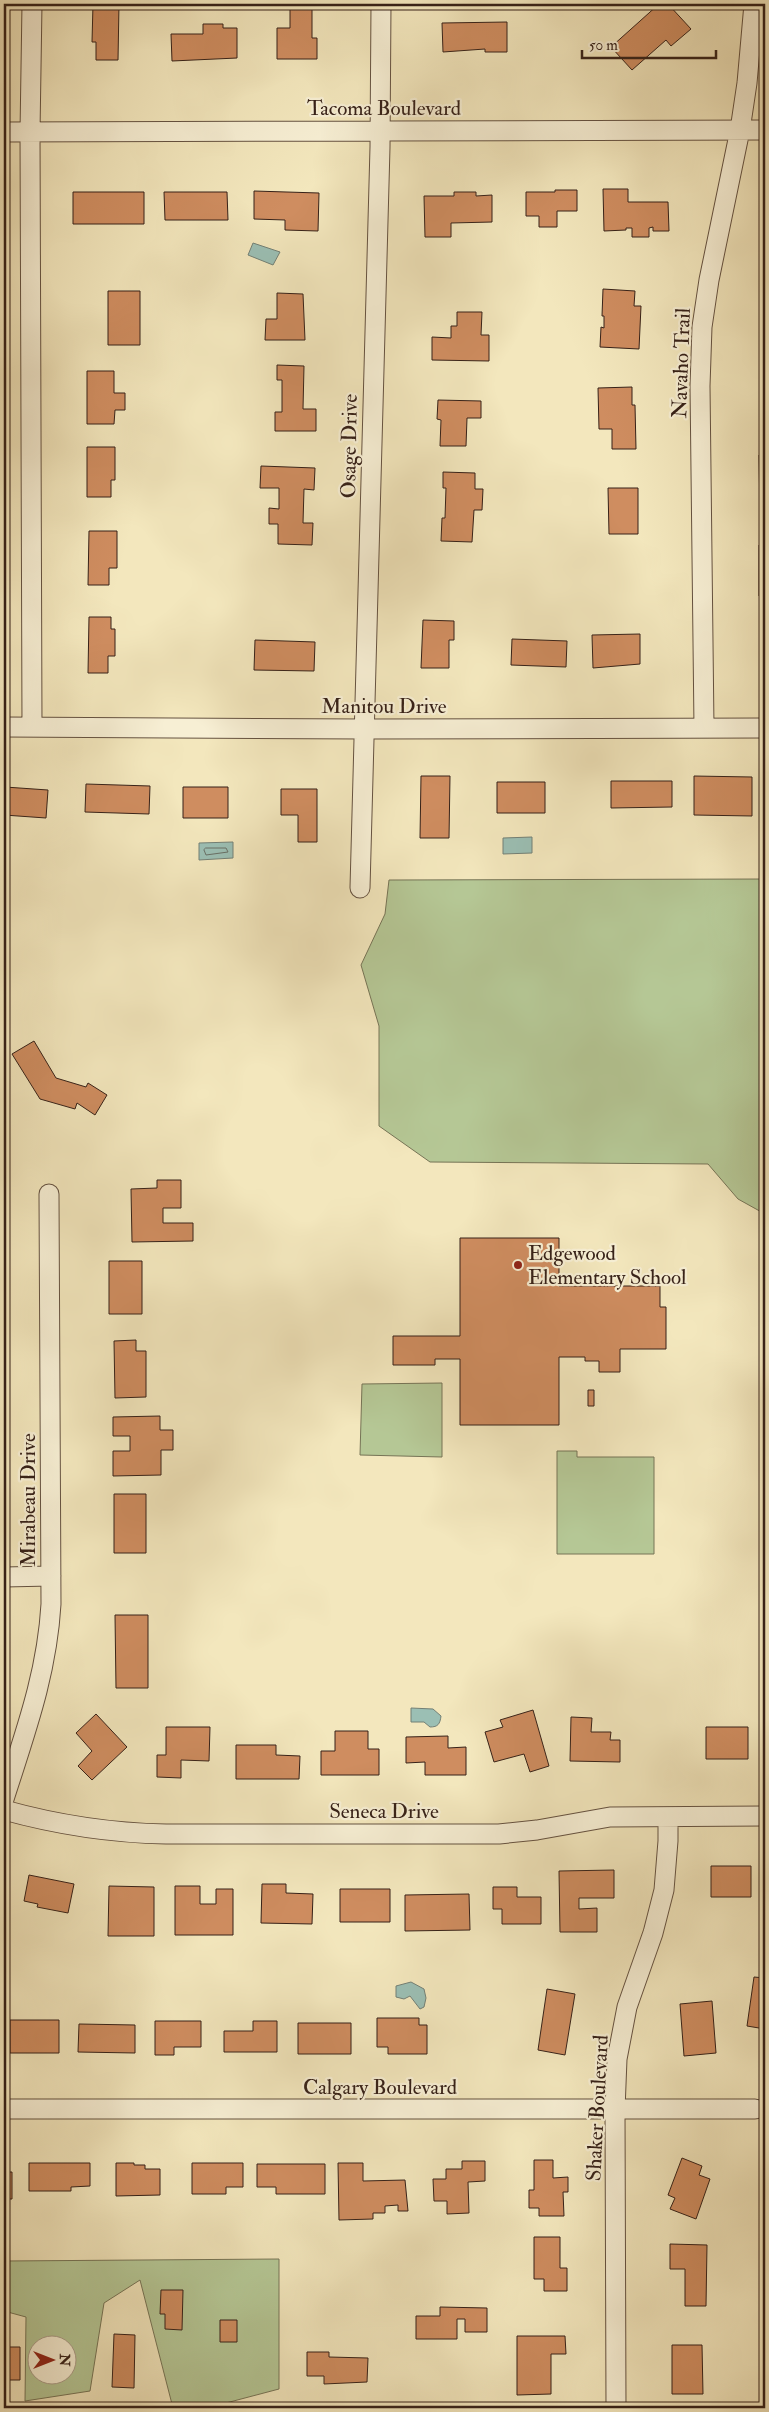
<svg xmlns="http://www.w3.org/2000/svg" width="769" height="2412" viewBox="0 0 769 2412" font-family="'IM FELL Double Pica',serif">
<rect width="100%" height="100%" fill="#f3e7bd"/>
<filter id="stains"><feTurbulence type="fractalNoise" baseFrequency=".004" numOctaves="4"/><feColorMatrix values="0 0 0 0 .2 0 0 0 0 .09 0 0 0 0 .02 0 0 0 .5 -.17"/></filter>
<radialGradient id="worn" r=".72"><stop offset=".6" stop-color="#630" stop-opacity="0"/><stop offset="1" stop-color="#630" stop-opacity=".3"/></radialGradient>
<!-- green -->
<path fill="#b5c795" stroke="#767456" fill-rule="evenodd" d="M765,879V1214L738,1199L708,1164L430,1162L379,1126V1026L361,965L385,914L389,880Z
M442,1383V1457L360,1455L362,1384Z
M557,1451H577V1457H654V1554H557Z
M279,2259V2389L207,2408H173L140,2280L104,2303L90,2391L25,2401L26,2317L4,2311V2261ZM38,2344H68V2374H38Z"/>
<!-- water -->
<path fill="#9bbfb4" stroke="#738076" d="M253,243L280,252L273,265L248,255Z
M532,837V853L503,854V838Z
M233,842V858L199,860V843Z
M411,1708L433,1709L441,1716C440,1724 438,1727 430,1727L424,1722H411Z
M411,1982L424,1989L426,1998L424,2007L420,2009L410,1996L404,1999L396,1997V1986Z"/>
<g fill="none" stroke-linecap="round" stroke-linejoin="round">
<!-- shore -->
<path stroke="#687066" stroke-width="1" d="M206,848H226L228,852L206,855L204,850Z"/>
</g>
<!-- building -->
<path fill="#cf8d60" stroke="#362118" d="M93,4H119L118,60H96V42H92Z
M290,4H312V38H317V59H277V28H290Z
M659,4H668L691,29L671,46L666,40L632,70L611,47Z
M507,22V52H485V49L443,52L442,23Z
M203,24H223V28H237V58L172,61L171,34H203Z
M603,189H628V202H668L669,231H653V227L649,228V237H632V228H626V230L604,231Z
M555,190H577V211H557V227H539V216H526V192H555Z
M254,191L319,193L318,231L285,230V220L254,219Z
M73,192H144V224H73Z
M164,192H227L228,220H165Z
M454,192H476V196L492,195V222L451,223V237H425L424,196H454Z
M603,289L635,291L634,306H641L639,349L600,347L601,327L604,328V316H602Z
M108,291H140V345H108Z
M277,293L303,294L305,340H265L266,319H277Z
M762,295H765V347H760Z
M457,312H482L481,335H489V361L432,360V337L451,338V326H457Z
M277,365L304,366L303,409H316V431H275V412H282V380H277Z
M87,371H114V393H125V410H115L114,424H87Z
M763,375H765V432H763Z
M632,387V405H635L636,449H612V429H599L598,388Z
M438,400L481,401V418H467L466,446H440L441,420L437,419Z
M87,447H115V480H111V497H87Z
M759,455H765V512H760Z
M261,466L315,468L314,490L304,489L303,523H313L312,545L278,544V524H269V508L279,509V488H260Z
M443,472L475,473V489H483L482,510H474L472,542L441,541L442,518H445L446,488H443Z
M608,488H638V534H609Z
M89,531H117V568H109V585H88Z
M762,532H765V596H759V545H762Z
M89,617H111V629H115V656H108V673H88Z
M423,620L454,621V640H449V668H421Z
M763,621H765V645H763Z
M640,634V664L593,668L592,635Z
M512,639L567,641L566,667L511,665Z
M255,640L315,642L314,671L254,670Z
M421,776H450L449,838H420Z
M694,776L752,777V816L694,815Z
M611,781H672V807L611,808Z
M497,782H545V813H497Z
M86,784L150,786L149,814L85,812Z
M5,787L48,790L46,818L4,815Z
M183,787H228V818H183Z
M281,789H317V842H298V815H281Z
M34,1041L56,1078L86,1087L88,1083L107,1095L95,1115L77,1103L75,1109L40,1099L12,1054Z
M157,1180H181V1208H163V1223H193V1241L132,1242L131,1189L157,1188Z
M460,1238H559V1286H660V1307H666V1349H620V1372H599V1361H585V1357H559V1425H460V1359H435V1365H393V1336H460Z
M109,1261H142V1314H109Z
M136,1340V1351H146V1397L115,1398L114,1341Z
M588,1390H594V1406H588Z
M160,1416V1430H173V1450H161V1475L113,1476V1451H130V1436H113V1417Z
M114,1494H146V1553H114Z
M115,1615H148V1688H116Z
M533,1710L549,1766L530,1772L524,1754L494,1762L485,1732L503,1727L500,1720Z
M96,1714L127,1747L92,1780L78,1766L92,1751L76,1733Z
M571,1717L592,1718L591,1732H611L610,1740H620V1762L570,1761Z
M166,1727H210L209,1761L181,1760V1778L157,1777V1755H166Z
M706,1727H748V1759H706Z
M335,1731H368V1749H379V1775H321V1751H335Z
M448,1736V1748L466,1747V1775H425V1762L406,1763V1737Z
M236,1745H276V1755L300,1756L299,1779H236Z
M711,1866H751V1897H711Z
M614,1870V1898H579V1909L597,1908V1932H560L559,1871Z
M29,1875L74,1884L68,1913L37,1907L38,1904L24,1901Z
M262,1884H286V1893L313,1894L312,1924L261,1923Z
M109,1886L154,1887V1936H108Z
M175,1886H200V1904H216V1889H233V1935H175Z
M493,1887H517V1897H541V1924H502V1909H493Z
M340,1889H390V1922H340Z
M469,1894L470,1930L405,1931V1895Z
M754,1977L765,1978V2029L747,2026Z
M547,1989L575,1994L565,2055L538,2050Z
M712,2001L716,2053L684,2056L680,2004Z
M377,2018H419V2025H427V2054H388V2047H377Z
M10,2020H59V2053H10Z
M155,2021H201V2047H174V2055H155Z
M253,2021H277V2052H224V2031H253Z
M298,2023H351V2054H298Z
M79,2024L135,2025V2053L78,2052Z
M682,2158L702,2166L699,2175L710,2179L696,2219L670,2209L675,2198L668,2195Z
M534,2160H553V2178L568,2177V2192H563L564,2216H539V2208H529V2190H534Z
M462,2161H485V2181L468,2182L469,2213L447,2214V2201H434L433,2179H446V2169H462Z
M29,2163H90V2186L71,2187V2191H29Z
M116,2163H134V2165H145V2169H160V2195L116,2196Z
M192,2163H243V2187H226V2194H192Z
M338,2163H363V2181L405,2180L408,2211H398V2205L385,2206V2213H373V2219L339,2220Z
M257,2164H325V2194H276V2187H257Z
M4,2172H12V2199H4Z
M534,2237H560V2268H567V2291H544V2279H534Z
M670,2244L707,2245L706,2306H685V2269H670Z
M161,2290H183L182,2330L165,2329V2314H160Z
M440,2307L487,2308V2332H465V2319H457V2339H416V2316H440Z
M220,2320H237V2342H220Z
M114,2334L135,2335L134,2388L112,2387Z
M517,2336H565L566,2354H551V2394L517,2395Z
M672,2345H702L703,2394H672Z
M8,2347H20V2380H8V2378H4V2351H8Z
M307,2352H329V2357L368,2358L367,2382L324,2384V2376H307Z"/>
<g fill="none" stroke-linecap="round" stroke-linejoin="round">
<defs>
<path id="minor" d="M4,132L765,130
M4,727L365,729L765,728
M32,727L30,132L32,4
M704,727L700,386L702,327L709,280L740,130L747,83L754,4
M360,888L380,147L381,4
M4,1577L51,1576
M4,1799C25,1733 47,1674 51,1604L49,1194
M4,1810C58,1825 110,1833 166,1834H499L537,1830L610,1817L765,1816
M4,2109H755
M616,2408L615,2110L617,2059L627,2007L653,1933L664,1890L668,1841V1817"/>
</defs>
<!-- minor casing -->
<use href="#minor" stroke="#655241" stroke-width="21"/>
<!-- minor -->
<use href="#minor" stroke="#f7efd4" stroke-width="19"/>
</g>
<!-- markers -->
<circle fill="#8f2418" stroke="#f7efd4" stroke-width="2" cx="518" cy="1265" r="5"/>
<g text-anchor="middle" stroke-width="4.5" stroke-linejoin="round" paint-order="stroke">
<!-- street labels -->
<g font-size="21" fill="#362118" stroke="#f7efd4">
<text x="384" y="115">Tacoma Boulevard</text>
<text transform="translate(681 363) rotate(-88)" y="7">Navaho Trail</text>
<text transform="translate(349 446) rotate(-89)" y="7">Osage Drive</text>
<text x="384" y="713">Manitou Drive</text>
<text transform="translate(28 1500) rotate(-90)" y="7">Mirabeau Drive</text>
<text x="384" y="1818">Seneca Drive</text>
<text x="380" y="2094">Calgary Boulevard</text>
<text transform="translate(597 2108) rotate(-87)" y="7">Shaker Boulevard</text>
</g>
<!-- poi labels -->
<g font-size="21" fill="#362118" stroke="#f7efd4" text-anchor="start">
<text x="528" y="1260">Edgewood<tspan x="528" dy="24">Elementary School</tspan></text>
</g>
</g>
<!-- margin -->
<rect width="769" height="2412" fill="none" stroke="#f3e7bd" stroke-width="20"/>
<rect x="5" y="5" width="759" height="2402" fill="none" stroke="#362118" stroke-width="2.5"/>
<rect x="10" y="10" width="749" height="2392" fill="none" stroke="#362118"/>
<!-- north arrow -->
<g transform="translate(52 2360) rotate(90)"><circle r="24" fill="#f7efd4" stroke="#aa9d89"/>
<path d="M0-4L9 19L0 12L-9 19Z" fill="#8f2418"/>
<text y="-8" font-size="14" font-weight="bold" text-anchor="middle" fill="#362118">N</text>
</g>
<!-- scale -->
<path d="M582 50v8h134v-8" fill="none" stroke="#362118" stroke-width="2.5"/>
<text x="589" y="50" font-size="15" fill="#362118" stroke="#f7efd4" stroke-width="4" paint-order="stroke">50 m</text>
<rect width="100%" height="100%" filter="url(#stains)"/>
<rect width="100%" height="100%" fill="url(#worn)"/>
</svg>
